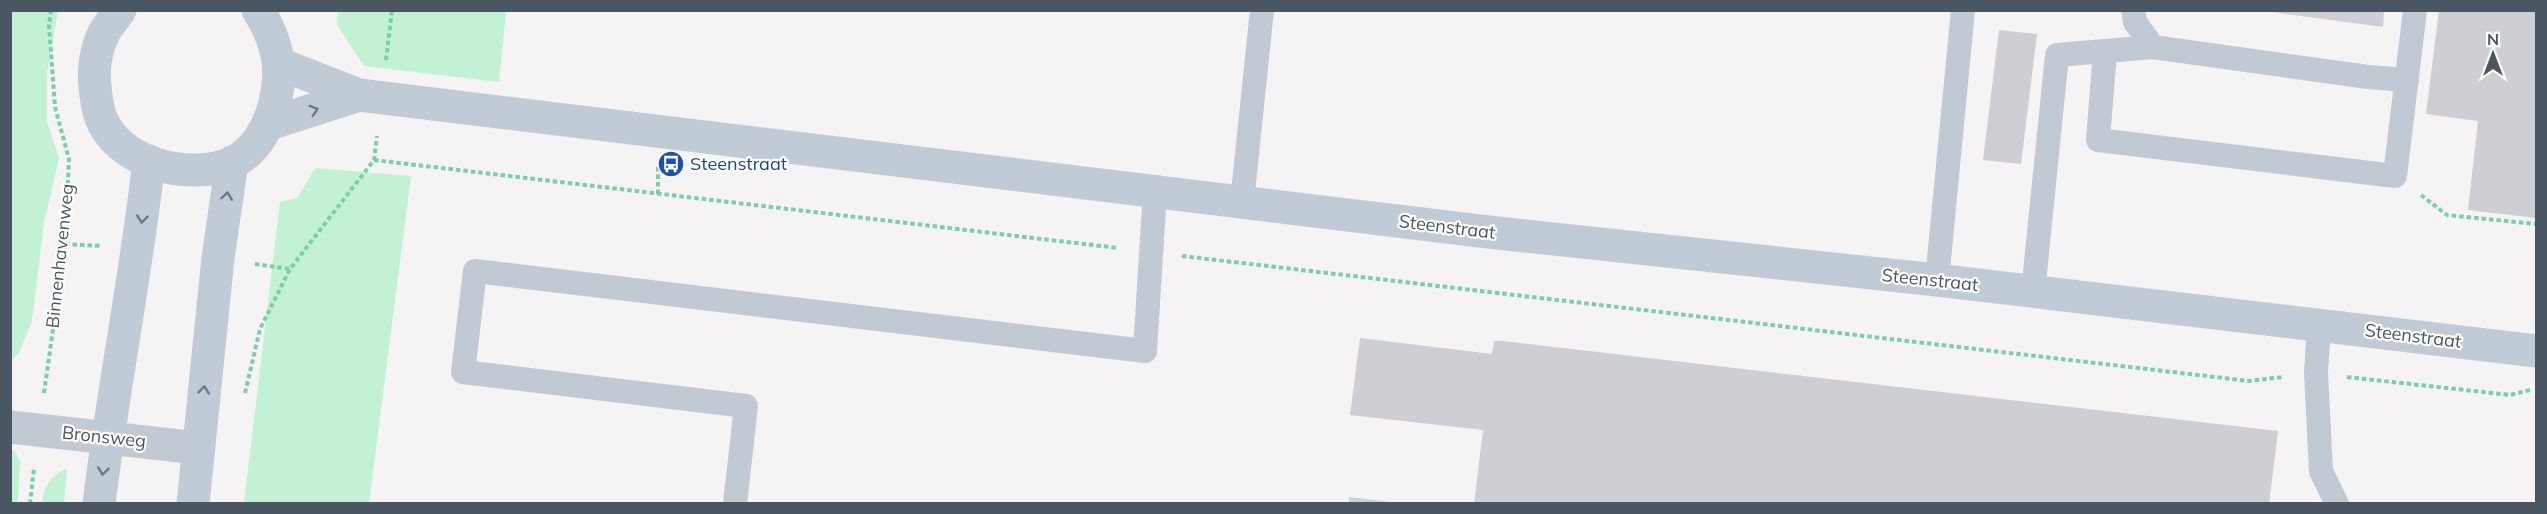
<svg xmlns="http://www.w3.org/2000/svg" width="2547" height="514" viewBox="0 0 2547 514" font-family="Mulish,sans-serif">
<rect width="100%" height="100%" fill="#f5f3f3"/>
<!-- green -->
<path fill="#c3f1d5" d="M10,11H58L47,73V122L59,158L44,223L32,321L19,353L11,361Z
M338,11H506L499,82L364,66L337,25Z
M315,168L411,176L369,503H244L280,202L297,198Z
M10,451H14L20,461L18,503H11Z
M67,469L64,503H42C44,487 51,474 67,469Z"/>
<!-- building -->
<path fill="#cdcfd5" d="M2256,10H2384L2383,27Z
M2439,10H2536V218L2468,210L2478,121L2426,114Z
M1999,30L2037,34L2021,164L1983,160Z
M1360,338L1492,354L1494,341H1503L2278,431L2269,504H1474L1483,430L1350,415Z
M1349,497L1391,502V504H1349Z"/>
<g fill="none" stroke-linecap="round" stroke-linejoin="round">
<!-- path -->
<path stroke="#7ad0a6" stroke-width="4" stroke-dasharray="4.5 3" stroke-linecap="butt" d="M386,60L392,10
M374,160L1118,248
M658,194V167
M2421,195L2447,215L2536,224
M65,244L102,246
M1182,256L2249,381L2283,377
M255,264L290,269
M2347,377L2510,395L2530,390
M44,393L65,244L69,159L55,107L49,25L51,10
M245,393L260,329L290,269L374,160L377,136
M30,504L34,468"/>
<!-- lane -->
<path stroke="#c1cad2" stroke-width="24" d="M2133,10L2135,22L2153,47L2368,77L2407,80
M2105,51L2098,140L2395,176L2415,10
M1242,202L1262,10
M1937,280L1963,10
M2033,292L2057,55L2153,47
M2319,325L2316,373L2321,471L2337,504
M735,504L746,406L463,372L475,271L1145,351L1155,191"/>
<!-- street -->
<path stroke="#c1cad2" stroke-width="33" d="M10,427L198,448"/>
<!-- secondary -->
<path stroke="#c1cbd6" stroke-width="33" d="M120,10C115,18 108,25 104,33C96,49 93,69 95,86C96,97 97,108 101,118C119,164 189,181 232,163C255,152 268,128 274,106C284,70 278,41 258,10
M280,64L359,95L1488,232L1937,280L2536,351
M269,124L359,95
M99,504C113,389 136,276 149,161
M193,504L218,258L232,162"/>
</g>
<!-- one-way arrows -->
<defs><path id="oneway-chevron" d="M-2-3.5L2.5 0L-2 3.5" fill="none" stroke-width="1.6" stroke-linecap="round" stroke-linejoin="round" transform="scale(1.5)"/></defs>
<g stroke="#6e7984">
<use href="#oneway-chevron" transform="translate(314 110) rotate(-18)"/>
<use href="#oneway-chevron" transform="translate(227 196) rotate(-82)"/>
<use href="#oneway-chevron" transform="translate(142 219) rotate(96)"/>
<use href="#oneway-chevron" transform="translate(204 390) rotate(-84)"/>
<use href="#oneway-chevron" transform="translate(103 471) rotate(97)"/>
</g>
<!-- icons -->
<defs>
<symbol id="bus-disc" viewBox="-11 -11 22 22"><circle r="9.5" fill="#1a4fb4" stroke="#fff"/><path d="M-5-6H5V4H4V6H2V4H-2V6H-4V4H-5ZM-3.5-4V0h7V-4ZM-3.5 1.2v1.5H-2V1.2ZM2 1.2v1.5H3.5V1.2Z" fill="#fff"/></symbol>
</defs>
<g fill-rule="evenodd">
<use href="#bus-disc" x="656" y="149" width="30" height="30"/>
</g>
<g text-anchor="middle" stroke-width="4.5" stroke-linejoin="round" paint-order="stroke">
<!-- transit labels -->
<g font-size="18" fill="#164399" stroke="#fff" text-anchor="start">
<text x="690" y="170">Steenstraat</text>
</g>
<!-- street labels -->
<g font-size="18" fill="#4a5661" stroke="#fff">
<text transform="translate(1447 227) rotate(7)" y="6">Steenstraat</text>
<text transform="translate(60 256) rotate(-84)" y="6">Binnenhavenweg</text>
<text transform="translate(1930 280) rotate(6)" y="6">Steenstraat</text>
<text transform="translate(2413 336) rotate(7)" y="6">Steenstraat</text>
<text transform="translate(104 437) rotate(6)" y="6">Bronsweg</text>
</g>
</g>
<!-- border -->
<rect width="2547" height="514" fill="none" stroke="#4a5661" stroke-width="24"/>
<!-- north arrow -->
<g transform="translate(2493 54)" stroke="#ffffff" stroke-width="4.5" paint-order="stroke">
<path d="M0-4.5L10 22L0 15L-10 22Z" fill="#4a5661"/>
<text y="-9" font-size="16" font-weight="bold" text-anchor="middle" fill="#4a5661">N</text>
</g>
</svg>
